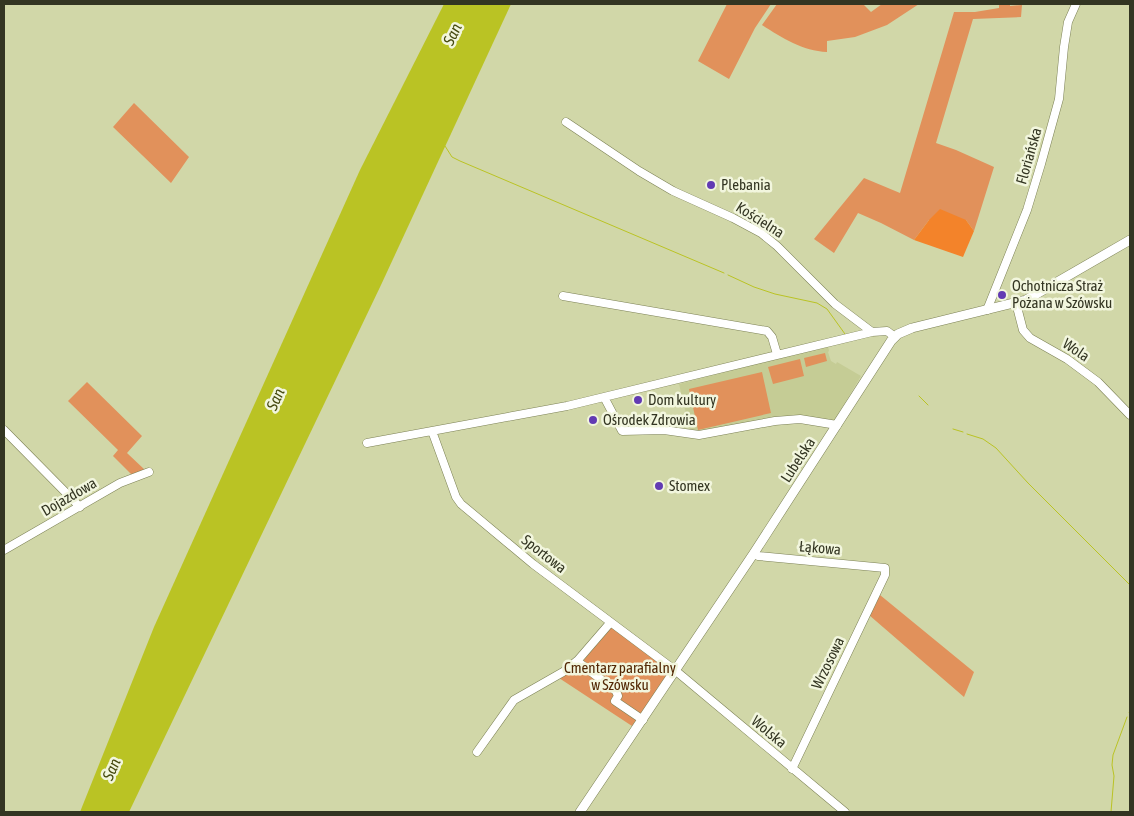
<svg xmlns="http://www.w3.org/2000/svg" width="1134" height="816" viewBox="0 0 1134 816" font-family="'Asap Condensed',sans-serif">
<rect width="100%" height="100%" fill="#d1d7a8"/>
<!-- built -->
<path fill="#c5cc95" d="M828,346L829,351L828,352L831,361L836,364L837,362L861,376L834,421L801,418L697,433L690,430L679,384Z"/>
<!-- green -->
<path fill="#e1915b" d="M727,4H771L755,28L729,79L698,61Z
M777,4H863L871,12L882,4H919L887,25L855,37L827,41V52C803,51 782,38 762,25Z
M999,4H1010V6L1022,5L1021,17L973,19L936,143L956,150L994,167L974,231L966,220H929L914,240L881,223L858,213L834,253L814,239L864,178L900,193L954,12H975L999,8Z
M134,103L189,157L171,183L113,127Z
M825,353L827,361L806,367L804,358Z
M800,359L804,376L773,384L768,367Z
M762,372L771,413L698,430L689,389Z
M87,382L142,436L127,453L145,470L133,476L113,456L118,450L68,401Z
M880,595L974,672L964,697L869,615Z
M608,628H612L672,670L632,726L559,678L576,667L578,668Z"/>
<!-- forest -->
<path fill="#f3832a" d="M940,209L966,220L974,231L963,257L914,240L929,220Z"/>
<!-- water -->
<path fill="#bac324" d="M444,4H511L381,285L129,812H80L154,627L360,170Z"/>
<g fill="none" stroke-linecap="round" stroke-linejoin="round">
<!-- stream -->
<path stroke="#bac324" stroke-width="1" d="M445,146L452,157L460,161L724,273
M728,275L754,287L775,294L817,303L827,309L845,334
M919,396L928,405
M953,429L963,432
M967,434L983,439L996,448L1028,483L1130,585
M1129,712L1130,711
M1111,812L1114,776L1112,765L1113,755L1127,717"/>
<defs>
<path id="minor" d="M566,122L639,171L673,191L733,218L761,233L777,246L835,304L872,332
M563,296L767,331L772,337L777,354
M1016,303L1023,330L1030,338L1067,359L1098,382L1130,415
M987,310L1027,210L1041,164L1059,99L1064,47L1068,22L1076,4
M604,397L622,431L664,430L699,435L775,421L800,419L837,425
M4,430L80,507
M432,431L456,497L461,504L533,564L676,671L845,812
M367,443L567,406L872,332L887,331L895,337
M4,550L120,483L149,472
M754,553L758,556L885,568V575L792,769
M577,661L616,691L618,696L615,701L643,720
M477,752L514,700L563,672L578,660L610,623"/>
<path id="major" d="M580,812L754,553L891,341L898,334L912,328L1026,300L1130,240"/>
</defs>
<!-- minor casing -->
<use href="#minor" stroke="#7c8155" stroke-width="9"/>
<!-- major casing -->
<use href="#major" stroke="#7c8155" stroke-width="10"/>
<!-- minor -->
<use href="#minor" stroke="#fff" stroke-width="8"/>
<!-- major -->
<use href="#major" stroke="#fff" stroke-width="9"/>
</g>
<!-- markers -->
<g fill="#623bb3" stroke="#f2f6de" stroke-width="2">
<circle cx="711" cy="185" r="5"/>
<circle cx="1002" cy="295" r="5"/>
<circle cx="638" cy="400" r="5"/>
<circle cx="593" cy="420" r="5"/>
<circle cx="659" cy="486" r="5"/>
</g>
<g text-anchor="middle" stroke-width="5" stroke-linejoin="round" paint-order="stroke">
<!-- street labels -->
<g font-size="15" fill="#333522" stroke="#f2f6de">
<text transform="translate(1029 156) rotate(-74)" y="5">Floriańska</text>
<text transform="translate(760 220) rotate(32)" y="5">Kościelna</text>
<text transform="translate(1076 350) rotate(34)" y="5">Wola</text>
<text transform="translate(798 460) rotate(-57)" y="5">Lubelska</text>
<text transform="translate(69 497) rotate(-30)" y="5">Dojazdowa</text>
<text transform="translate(820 548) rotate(5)" y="5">Łąkowa</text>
<text transform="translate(544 554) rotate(38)" y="5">Sportowa</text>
<text transform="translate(828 663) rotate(-64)" y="5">Wrzosowa</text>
<text transform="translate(769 732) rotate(40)" y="5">Wolska</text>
</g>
<!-- poi labels -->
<g font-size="15" fill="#333522" stroke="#f2f6de" text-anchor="start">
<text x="721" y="190">Plebania</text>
<text x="1012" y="291">Ochotnicza Straż<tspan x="1012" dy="17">Pożana w Szówsku</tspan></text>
<text x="648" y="405">Dom kultury</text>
<text x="603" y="425">Ośrodek Zdrowia</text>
<text x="669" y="491">Stomex</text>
</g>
<!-- park labels -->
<g font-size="15" fill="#522704" stroke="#f2f6de">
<text x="620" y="673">Cmentarz parafialny<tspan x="620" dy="17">w Szówsku</tspan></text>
</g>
<!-- water labels -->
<g font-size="16" font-style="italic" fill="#474b11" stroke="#f2f6de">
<text transform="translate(452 34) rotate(-64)" y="6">San</text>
<text transform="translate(275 399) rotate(-66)" y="6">San</text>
<text transform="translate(111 769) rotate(-66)" y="6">San</text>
</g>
</g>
<!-- border -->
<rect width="1134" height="816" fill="none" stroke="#333522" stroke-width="10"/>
</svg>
